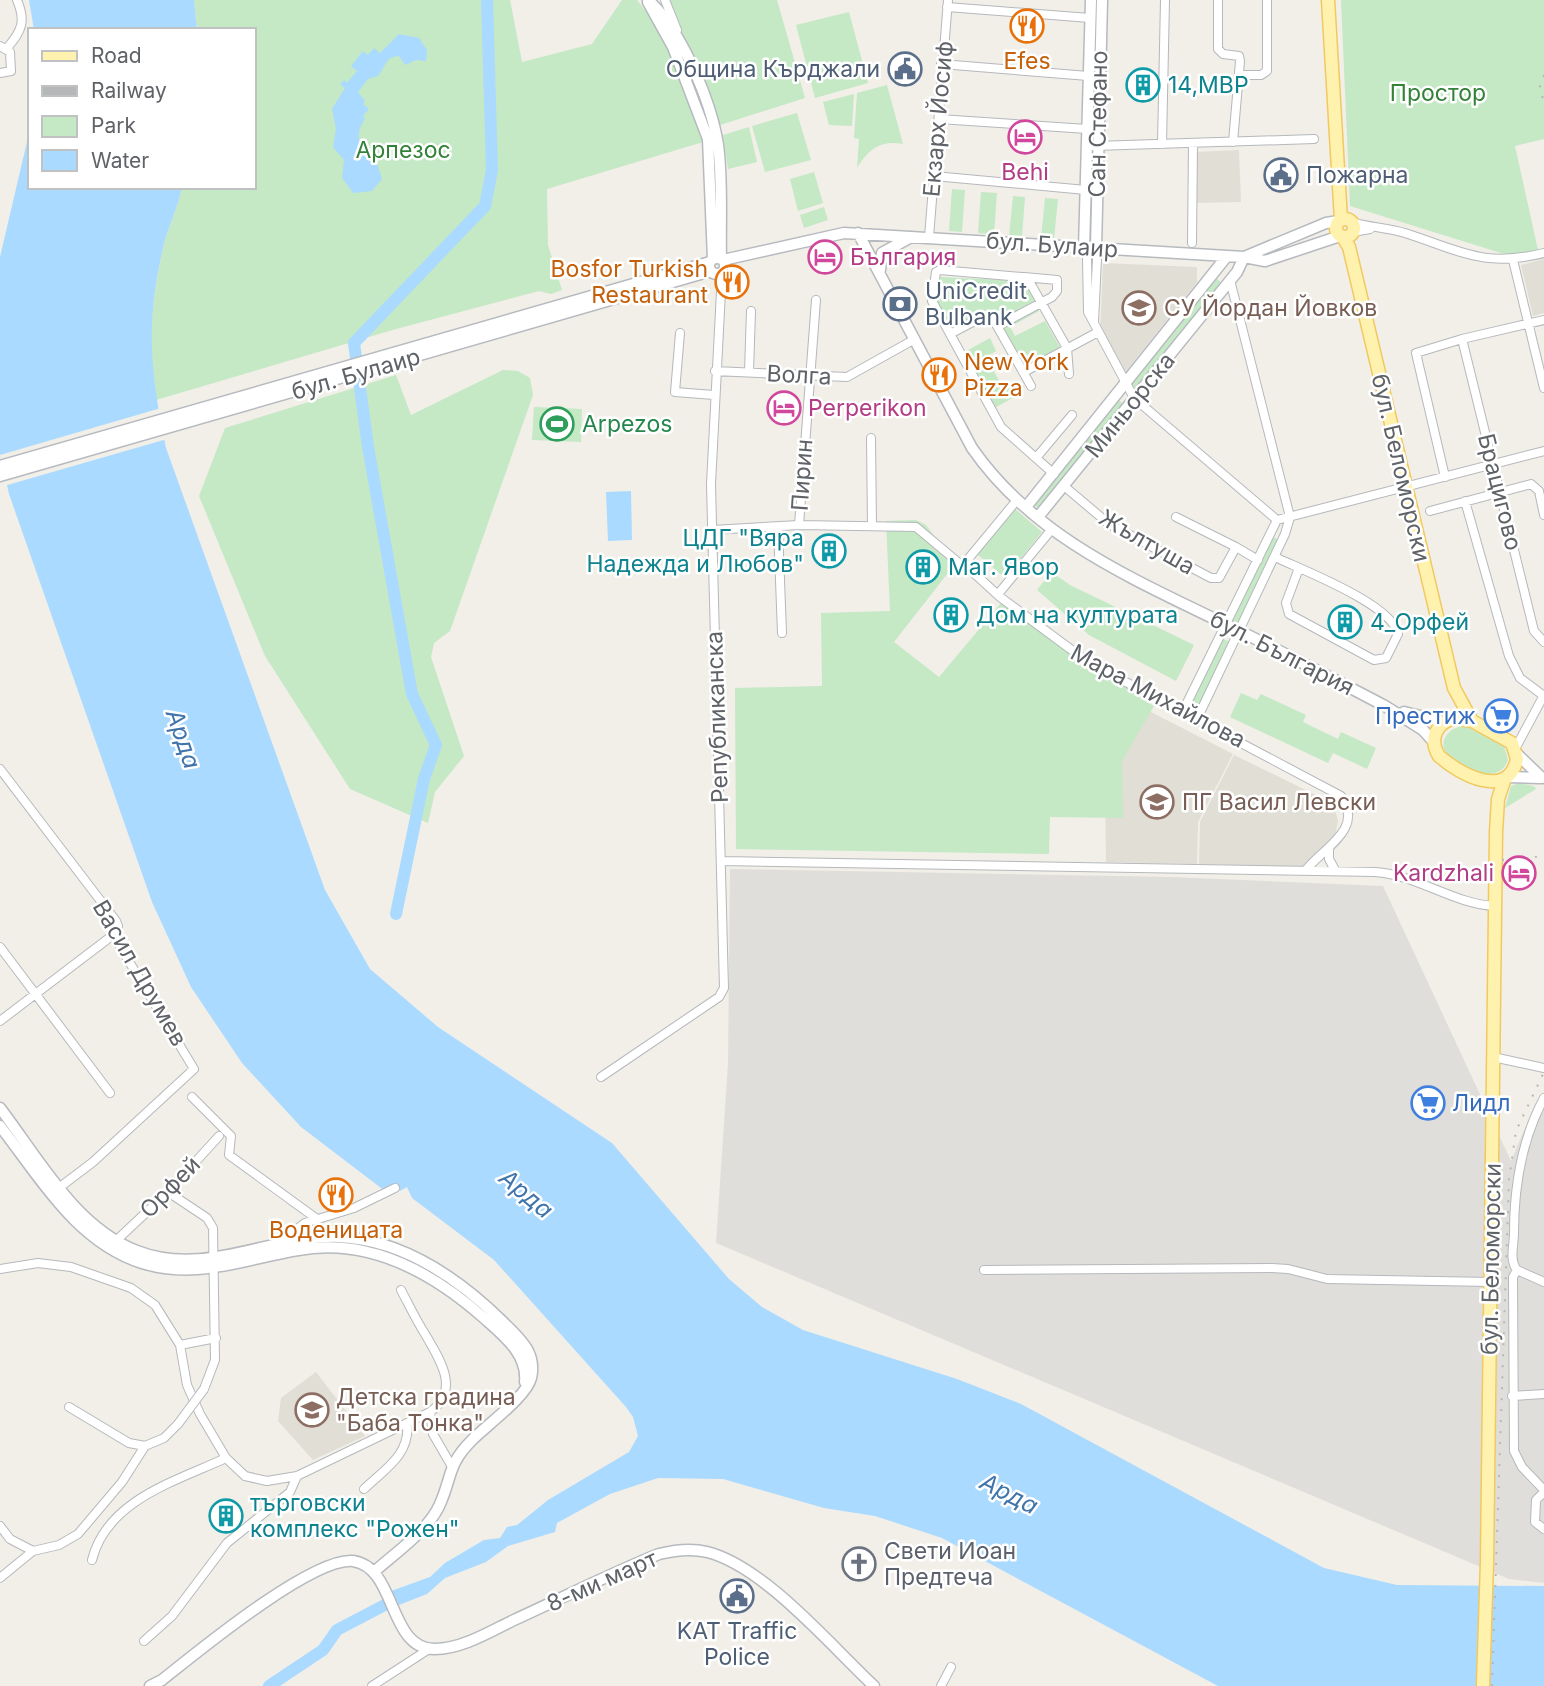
<svg xmlns="http://www.w3.org/2000/svg" width="1544" height="1686" viewBox="0 0 1544 1686" font-family="Inter,sans-serif">
<rect width="100%" height="100%" fill="#f1efe8"/>
<!-- industrial -->
<path fill="#e0deda" d="M730,869L1171,877L1383,886L1511,1161L1535,1104L1544,1092V1583L1509,1579L716,1243L728,1063Z"/>
<!-- education -->
<path fill="#e1ded6" d="M1239,150L1241,202L1195,203L1194,152Z
M1544,259V313L1533,316L1521,265Z
M1103,263L1197,267V282L1124,374L1100,334Z
M1147,710L1233,754L1198,822L1197,864L1106,862L1105,782Z
M1234,755L1326,800L1335,810L1338,821L1335,836L1303,867L1199,864L1200,822Z
M316,1372L365,1436L313,1460L278,1421L281,1398Z"/>
<!-- green -->
<path fill="#c5e8c5" d="M194,0H510L522,62L592,44L622,0H637L662,32L703,142L547,189L548,245L562,290L551,294L539,291L396,329L156,400C146,348 152,296 164,244C169,225 178,207 182,187H254V30H197Z
M665,0H777L805,98L720,125Z
M1341,0H1544V139L1515,146L1538,250L1515,255L1501,253L1350,206Z
M849,12L868,83L815,98L796,25Z
M887,85L903,144C880,140 869,149 857,168L859,139L854,138L857,93Z
M854,94L852,126L829,125L823,102Z
M797,113L811,160L765,172L752,126Z
M749,127L757,162L728,169L723,135Z
M814,172L823,203L798,211L790,179Z
M952,189L965,190L962,232L949,231Z
M981,192L997,193L994,234L978,233Z
M1013,196L1025,197L1022,237L1009,236Z
M1045,198L1058,199L1054,239L1041,238Z
M824,207L828,220L804,228L800,215Z
M940,277L1024,281L1035,302L1001,321L997,313L984,312L950,331L933,298Z
M1216,278L1223,284L1135,391L1128,385Z
M1037,307L1039,311L1010,327L1015,336L1045,321L1061,349L1025,368L1002,326Z
M990,338L996,351L986,357L1003,388L1014,382L1020,394L989,411L959,355Z
M503,370L518,371L530,378L533,395L450,631L434,643L431,657L464,756L435,792L428,823L350,789L265,656L199,496L225,428L396,375L411,415Z
M1118,400L1124,404L1040,509L1034,505Z
M534,407L582,409L581,442L532,440Z
M1015,509L1042,532L1005,578L977,554Z
M916,520L926,525L955,564L894,642L939,677L1001,603L1154,706L1122,761L1123,818L1050,817L1049,854L736,849L735,688L822,686L821,613L890,611L886,521Z
M1271,536L1279,540L1237,627L1229,623Z
M1051,572L1070,585L1194,645L1176,681L1089,635L1037,590Z
M1221,638L1230,642L1195,715L1186,711Z
M1241,693L1257,700L1261,694L1306,715L1303,722L1338,739L1341,732L1376,748L1367,769L1333,753L1328,763L1230,717Z
M1465,726L1504,746L1508,760C1499,786 1461,771 1448,756C1436,742 1450,726 1465,726Z
M1519,783L1534,786L1536,789L1505,808L1511,786Z"/>
<!-- water -->
<path fill="#aadaff" d="M29,0H194L197,30H34Z
M399,34L419,38L427,50L426,61L416,60L405,65L399,56C385,57 386,66 378,76L368,79L358,92L365,101L363,104L369,109L363,116L365,119C354,135 359,147 367,156L371,154L370,157L376,160L382,179L372,191L353,193L342,178L344,160L333,147L336,129L332,109L345,88L340,84L344,80L347,83L357,71L351,66L363,51L368,55L374,48L380,53Z
M30,129V187H182C178,207 169,225 164,244C145,324 150,370 166,448L325,890L370,969L438,1027L612,1143L729,1279L762,1307L803,1330L957,1379L1021,1404L1324,1568L1397,1585L1544,1586V1686H1218L942,1538L875,1516L824,1508L723,1479L658,1478L610,1494L557,1523L555,1532L508,1546L486,1562L445,1578L427,1594L399,1605L391,1591L430,1577L445,1563L484,1540L500,1538L507,1527L517,1525L548,1500L629,1452L638,1436L633,1417L626,1407L494,1260L412,1198L407,1187L400,1191L395,1186L385,1191L301,1127L242,1063L191,987L152,902L9,494L0,455V257Z
M631,491L632,540L608,541L606,492Z"/>
<!-- pier -->
<path fill="#f1efe8" d="M161,408L167,439L4,486L0,455Z"/>
<g fill="none" stroke-linecap="round" stroke-linejoin="round">
<!-- river -->
<path stroke="#aadaff" stroke-width="12" d="M396,914L424,779L436,745L412,694L368,447L354,343L485,206L492,170L487,0
M269,1686L323,1650L337,1630L400,1597"/>
<defs>
<path id="street" d="M665,0L677,30
M1218,0V49L1223,54L1239,56L1240,61L1233,142
M947,7L1090,18
M0,46L10,52L11,71L0,73
M7,48C22,31 26,21 17,0
M941,64L1088,76
M1240,75H1261L1267,71V0
M939,119L1087,129
M1162,144L1165,0
M1094,146L1314,139
M934,176L1086,190
M1351,222C1369,227 1388,228 1405,233C1461,251 1483,268 1544,253
M1353,232L1370,229
M929,237L948,0
M1192,243L1193,143
M1087,259L1088,312L1134,398L1277,520
M1513,260L1544,388
M1094,322L1097,259
M998,326L1052,297L1057,291V280L1024,277
M680,333L675,392L714,395
M950,334L982,317H992L1031,386
M1462,339L1534,631L1544,642
M715,371L847,377L915,339
M749,372L751,311
M1024,372L1098,332
M871,438L872,526
M1036,458L1072,415
M1054,474L1001,427L932,301L936,272L940,270L1022,277L1029,281L1067,348L1069,374
M1445,477L1416,353L1462,339L1544,320
M1064,486L1109,524L1211,578H1219L1236,547L1258,560
M1465,501L1509,656L1520,678L1544,696
M1430,511L1531,484L1539,491L1544,515
M1176,517L1236,547
M1277,520L1544,451
M799,525L816,300
M778,527L782,633
M712,530L799,525L916,527L959,563L964,564L1000,597L1088,662L1341,796C1365,829 1323,848 1306,870
M1275,557C1302,570 1392,604 1398,634L1386,658L1374,660L1289,614L1286,603L1299,568
M964,564L1017,500
M999,593L1052,529
M1183,711L1277,520
M1197,719L1285,534L1290,517L1230,280
M1515,749L1544,695
M0,769L116,921L118,926L113,935L194,1069L93,1162L60,1187
M1329,850V859L1335,870
M722,861L1375,872C1418,875 1453,904 1495,906
M0,947L110,1093
M0,1021L113,935
M1493,1057L1544,1068
M601,1077L719,997L724,988L711,484L722,272
M192,1097L231,1136L229,1155L317,1219
M1544,1098C1522,1139 1514,1187 1514,1233C1514,1245 1509,1260 1517,1270L1513,1277L1514,1451L1522,1467L1544,1490
M168,1192L207,1218L213,1228L215,1360L204,1389
M120,1237L168,1192L219,1136
M279,1243L305,1223L354,1208L395,1188
M0,1269L38,1263L71,1267L131,1288L155,1305L180,1345L187,1385L200,1414L226,1458L245,1476L267,1481L297,1476L430,1412C461,1390 440,1360 425,1334C416,1320 409,1305 401,1290
M984,1270L1272,1268L1288,1269L1327,1279L1491,1282
M1517,1270L1544,1282
M180,1345L216,1338
M1512,1396L1544,1394
M69,1407L129,1443L145,1446
M430,1412L433,1434L451,1465
M364,1489C385,1469 411,1454 407,1423
M1544,1492L1536,1500L1535,1522L1544,1529
M0,1526L10,1539L33,1551
M92,1560C107,1500 176,1481 226,1458
M0,1578L33,1551L59,1545L78,1534L122,1482L145,1446L164,1438L178,1424
M144,1641L172,1616L227,1543L290,1492L297,1476
M372,1686L429,1649
M941,1686L951,1667"/>
<path id="secondary" d="M648,0C681,29 711,101 718,145C723,182 720,222 721,259
M648,2L673,47L708,139L713,259
M858,233L972,448C1034,537 1129,577 1223,623C1278,649 1331,678 1385,706L1423,730L1434,742
M1084,248L1091,0
M1096,248L1102,0
M1244,257L1326,223L1339,221
M709 266a8 8 0 1 1 16 0a8 8 0 1 1-16 0Z
M723,260L844,233L1244,257L1265,261L1340,236
M880,270L882,253L911,237
M0,466L710,262
M0,476L711,271
M1026,507L1227,256
M1038,517L1237,272L1244,257
M1404,712L1444,722
M1516,753L1542,778
M1508,777L1540,778
M0,1108C39,1159 75,1227 137,1251C206,1278 271,1234 340,1237C403,1240 458,1278 502,1321C519,1338 537,1352 531,1378C527,1396 487,1425 473,1439C447,1465 453,1474 440,1504C429,1530 395,1553 374,1572
M0,1126C40,1177 76,1242 142,1263C196,1280 244,1259 298,1250C369,1237 432,1272 484,1318C503,1335 528,1354 525,1382
M150,1686L162,1680C196,1653 312,1557 353,1561C397,1567 388,1650 435,1649C462,1649 491,1631 514,1620C562,1598 610,1574 659,1554C675,1550 691,1548 707,1552C764,1566 831,1646 874,1686"/>
<path id="primary" d="M1328,0L1341,220
M1336 228a9 9 0 1 1 18 0a9 9 0 1 1-18 0Z
M1342,236L1349,247L1454,688L1472,721
M1455,718L1472,721L1512,743L1517,759C1508,801 1459,774 1439,756C1429,740 1435,723 1455,718Z
M1483,1686L1487,1562L1496,832L1498,799L1505,778"/>
</defs>
<!-- street casing -->
<use href="#street" stroke="#b5b8bc" stroke-width="10"/>
<!-- secondary casing -->
<use href="#secondary" stroke="#b6babf" stroke-width="13"/>
<!-- primary casing -->
<use href="#primary" stroke="#f2c960" stroke-width="15"/>
<!-- street -->
<use href="#street" stroke="#fff" stroke-width="8"/>
<!-- secondary -->
<use href="#secondary" stroke="#fff" stroke-width="10"/>
<!-- primary -->
<use href="#primary" stroke="#fff2af" stroke-width="12"/>
<!-- rail -->
<path stroke="#b6b7b8" stroke-width="2" stroke-dasharray="2 9" stroke-linecap="butt" d="M1544,75L1540,86L1544,104
M1502,860L1544,856
M1492,1686L1509,1179L1516,1131L1544,1072"/>
<defs>
<path id="street-bridge" d="M178,1424L204,1389"/>
</defs>
<!-- street-bridge casing -->
<use href="#street-bridge" stroke="#b5b8bc" stroke-width="10" stroke-linecap="butt"/>
<!-- street-bridge -->
<use href="#street-bridge" stroke="#fff" stroke-width="8"/>
</g>
<!-- icons -->
<defs>
<symbol id="restaurant-ring" viewBox="-11 -11 22 22"><circle r="9.5" fill="#fff" stroke="#e8710a" stroke-width="1.5"/><path d="M-5-6h1v4h1v-4h1v4h1v-4h1v5L-1.5 .5V6h-2V.5L-5-1ZM5-6V6H3V1.5H1.5Q1.5-4 5-6Z" fill="#e8710a"/></symbol>
<symbol id="civic-ring" viewBox="-11 -11 22 22"><circle r="9.5" fill="#fff" stroke="#5c6f8a" stroke-width="1.5"/><path d="M-.6-6.5H3V-4.5H.6V-3L4-1V1h2V6H-6V1h2V-1L-.6-3ZM-1.2 2.5V6h2.4V2.5Z" fill="#5c6f8a"/></symbol>
<symbol id="building-ring" viewBox="-11 -11 22 22"><circle r="9.5" fill="#fff" stroke="#0f9aa8" stroke-width="1.5"/><path d="M-4-6H4V6H1V3H-1V6H-4ZM-2.5-4.3h1.7v1.8h-1.7ZM.8-4.3h1.7v1.8H.8ZM-2.5-1h1.7V.8h-1.7ZM.8-1h1.7V.8H.8Z" fill="#0f9aa8"/></symbol>
<symbol id="hotel-ring" viewBox="-11 -11 22 22"><circle r="9.5" fill="#fff" stroke="#d1479c" stroke-width="1.5"/><path d="M-6-4.5h1.5V1H6V5H4.5V3h-9V5H-6ZM-4 0a1.8 1.8 0 1 1 3.6 0ZM.5 0V-2.5h3Q6-2.5 6 0Z" fill="#d1479c"/></symbol>
<symbol id="bank-ring" viewBox="-11 -11 22 22"><circle r="9.5" fill="#fff" stroke="#5c6f8a" stroke-width="1.5"/><path d="M-6-4H6V4H-6ZM0-2.3a2.3 2.3 0 1 0 0 4.6a2.3 2.3 0 1 0 0-4.6Z" fill="#5c6f8a"/></symbol>
<symbol id="school-ring" viewBox="-11 -11 22 22"><circle r="9.5" fill="#fff" stroke="#8d6e63" stroke-width="1.5"/><path d="M0-5L7-2L0 1L-7-2ZM-4 1L0 2.5L4 1V4Q0 6-4 4Z" fill="#8d6e63"/></symbol>
<symbol id="stadium-ring" viewBox="-11 -11 22 22"><circle r="9.5" fill="#fff" stroke="#2e9e5b" stroke-width="1.5"/><path d="M0-5a6.5 5 0 1 0 0 10a6.5 5 0 1 0 0-10ZM-3.5-1.8h7v3.6h-7Z" fill="#2e9e5b"/></symbol>
<symbol id="supermarket-ring" viewBox="-11 -11 22 22"><circle r="9.5" fill="#fff" stroke="#3f7fe0" stroke-width="1.5"/><path d="M-6-5.5h2.5l.6 2H6L4.5 2H-2.5L-4.4-4H-6ZM-1.5 3.2a1.3 1.3 0 1 0 .1 0ZM3 3.2a1.3 1.3 0 1 0 .1 0Z" fill="#3f7fe0"/></symbol>
<symbol id="church-ring" viewBox="-11 -11 22 22"><circle r="9.5" fill="#fff" stroke="#6b7280" stroke-width="1.5"/><path d="M-1.2-6h2.4v3.5h3.3v2.4h-3.3V6h-2.4V-.1h-3.3v-2.4h3.3Z" fill="#6b7280"/></symbol>
</defs>
<g fill-rule="evenodd">
<use href="#restaurant-ring" x="1008" y="7" width="38" height="38"/>
<use href="#civic-ring" x="886" y="50" width="38" height="38"/>
<use href="#building-ring" x="1124" y="66" width="38" height="38"/>
<use href="#hotel-ring" x="1006" y="118" width="38" height="38"/>
<use href="#civic-ring" x="1262" y="156" width="38" height="38"/>
<use href="#hotel-ring" x="806" y="238" width="38" height="38"/>
<use href="#restaurant-ring" x="713" y="263" width="38" height="38"/>
<use href="#bank-ring" x="881" y="285" width="38" height="38"/>
<use href="#school-ring" x="1120" y="289" width="38" height="38"/>
<use href="#restaurant-ring" x="920" y="356" width="38" height="38"/>
<use href="#hotel-ring" x="765" y="389" width="38" height="38"/>
<use href="#stadium-ring" x="538" y="405" width="38" height="38"/>
<use href="#building-ring" x="810" y="532" width="38" height="38"/>
<use href="#building-ring" x="904" y="548" width="38" height="38"/>
<use href="#building-ring" x="932" y="596" width="38" height="38"/>
<use href="#building-ring" x="1326" y="603" width="38" height="38"/>
<use href="#supermarket-ring" x="1482" y="697" width="38" height="38"/>
<use href="#school-ring" x="1138" y="783" width="38" height="38"/>
<use href="#hotel-ring" x="1500" y="854" width="38" height="38"/>
<use href="#supermarket-ring" x="1409" y="1084" width="38" height="38"/>
<use href="#restaurant-ring" x="317" y="1176" width="38" height="38"/>
<use href="#school-ring" x="293" y="1391" width="38" height="38"/>
<use href="#building-ring" x="207" y="1497" width="38" height="38"/>
<use href="#church-ring" x="840" y="1545" width="38" height="38"/>
<use href="#civic-ring" x="718" y="1577" width="38" height="38"/>
</g>
<g text-anchor="middle" stroke-width="5" stroke-linejoin="round" paint-order="stroke">
<!-- food labels -->
<g font-size="23" fill="#c56008" stroke="#fff">
<text x="1027" y="69">Efes</text>
<text x="708" y="277" text-anchor="end">Bosfor Turkish<tspan x="708" dy="26">Restaurant</tspan></text>
<text x="964" y="370" text-anchor="start">New York<tspan x="964" dy="26">Pizza</tspan></text>
<text x="336" y="1238">Воденицата</text>
</g>
<!-- service labels -->
<g font-size="23" fill="#4e5e75" stroke="#fff" text-anchor="start">
<text x="880" y="77" text-anchor="end">Община Кърджали</text>
<text x="1306" y="183">Пожарна</text>
<text x="925" y="299">UniCredit<tspan x="925" dy="26">Bulbank</tspan></text>
<text x="737" y="1639" text-anchor="middle">KAT Traffic<tspan x="737" dy="26">Police</tspan></text>
</g>
<!-- culture labels -->
<g font-size="23" fill="#0d838f" stroke="#fff" text-anchor="start">
<text x="1168" y="93">14,МВР</text>
<text x="804" y="546" text-anchor="end">ЦДГ "Вяра<tspan x="804" dy="26">Надежда и Любов"</tspan></text>
<text x="948" y="575">Маг. Явор</text>
<text x="976" y="623">Дом на културата</text>
<text x="1370" y="630">4_Орфей</text>
<text x="250" y="1511">търговски<tspan x="250" dy="26">комплекс "Рожен"</tspan></text>
</g>
<!-- park labels -->
<g font-size="23" fill="#348238" stroke="#fff">
<text x="1438" y="101">Простор</text>
<text x="403" y="158">Арпезос</text>
</g>
<!-- street labels -->
<g font-size="23" fill="#5f6368" stroke="#fff">
<text transform="translate(938 119) rotate(-85)" y="8">Екзарх Йосиф</text>
<text transform="translate(1098 124) rotate(-89)" y="8">Сан Стефано</text>
<text transform="translate(1052 245) rotate(4)" y="8">бул. Булаир</text>
<text transform="translate(356 374) rotate(-16)" y="8">бул. Булаир</text>
<text transform="translate(799 375) rotate(3)" y="8">Волга</text>
<text transform="translate(1130 405) rotate(-51)" y="8">Миньорска</text>
<text transform="translate(1401 468) rotate(77)" y="8">бул. Беломорски</text>
<text transform="translate(802 475) rotate(-86)" y="8">Пирин</text>
<text transform="translate(1500 492) rotate(76)" y="8">Брацигово</text>
<text transform="translate(1147 542) rotate(30)" y="8">Жълтуша</text>
<text transform="translate(1282 653) rotate(27)" y="8">бул. България</text>
<text transform="translate(1158 696) rotate(28)" y="8">Мара Михайлова</text>
<text transform="translate(717 717) rotate(-92)" y="8">Републиканска</text>
<text transform="translate(140 973) rotate(60)" y="8">Васил Друмев</text>
<text transform="translate(170 1187) rotate(-46)" y="8">Орфей</text>
<text transform="translate(1491 1259) rotate(-89)" y="8">бул. Беломорски</text>
<text transform="translate(602 1581) rotate(-24)" y="8">8-ми март</text>
</g>
<!-- hotel labels -->
<g font-size="23" fill="#b23c85" stroke="#fff" text-anchor="start">
<text x="1025" y="180" text-anchor="middle">Behi</text>
<text x="850" y="265">България</text>
<text x="808" y="416">Perperikon</text>
<text x="1494" y="881" text-anchor="end">Kardzhali</text>
</g>
<!-- education labels -->
<g font-size="23" fill="#785e54" stroke="#fff" text-anchor="start">
<text x="1164" y="316">СУ Йордан Йовков</text>
<text x="1182" y="810">ПГ Васил Левски</text>
<text x="336" y="1405">Детска градина<tspan x="336" dy="26">"Баба Тонка"</tspan></text>
</g>
<!-- leisure labels -->
<g font-size="23" fill="#27864d" stroke="#fff" text-anchor="start">
<text x="582" y="432">Arpezos</text>
</g>
<!-- shop labels -->
<g font-size="23" fill="#366cbe" stroke="#fff" text-anchor="end">
<text x="1476" y="724">Престиж</text>
<text x="1452" y="1111" text-anchor="start">Лидл</text>
</g>
<!-- worship labels -->
<g font-size="23" fill="#5b616d" stroke="#fff" text-anchor="start">
<text x="884" y="1559">Свети Иоан<tspan x="884" dy="26">Предтеча</tspan></text>
</g>
<!-- water labels -->
<g font-size="24" font-style="italic" fill="#4174aa" stroke="#fff">
<text transform="translate(183 739) rotate(71)" y="8">Арда</text>
<text transform="translate(526 1194) rotate(40)" y="8">Арда</text>
<text transform="translate(1009 1494) rotate(27)" y="8">Арда</text>
</g>
</g>
<!-- legend -->
<rect x="28" y="28" width="228" height="161" fill="#ffffff" stroke="#bfc1c3" stroke-width="2"/>
<rect x="42" y="51" width="35" height="10" fill="#fff2af" stroke="#bfc1c3" stroke-width="2"/>
<text x="91" y="63" font-size="21" fill="#5f6368">Road</text>
<rect x="42" y="86" width="35" height="10" fill="#b6b7b8" stroke="#bfc1c3" stroke-width="2"/>
<text x="91" y="98" font-size="21" fill="#5f6368">Railway</text>
<rect x="42" y="116" width="35" height="21" fill="#c5e8c5" stroke="#bfc1c3" stroke-width="2"/>
<text x="91" y="133" font-size="21" fill="#5f6368">Park</text>
<rect x="42" y="150" width="35" height="21" fill="#aadaff" stroke="#bfc1c3" stroke-width="2"/>
<text x="91" y="168" font-size="21" fill="#5f6368">Water</text>
</svg>
